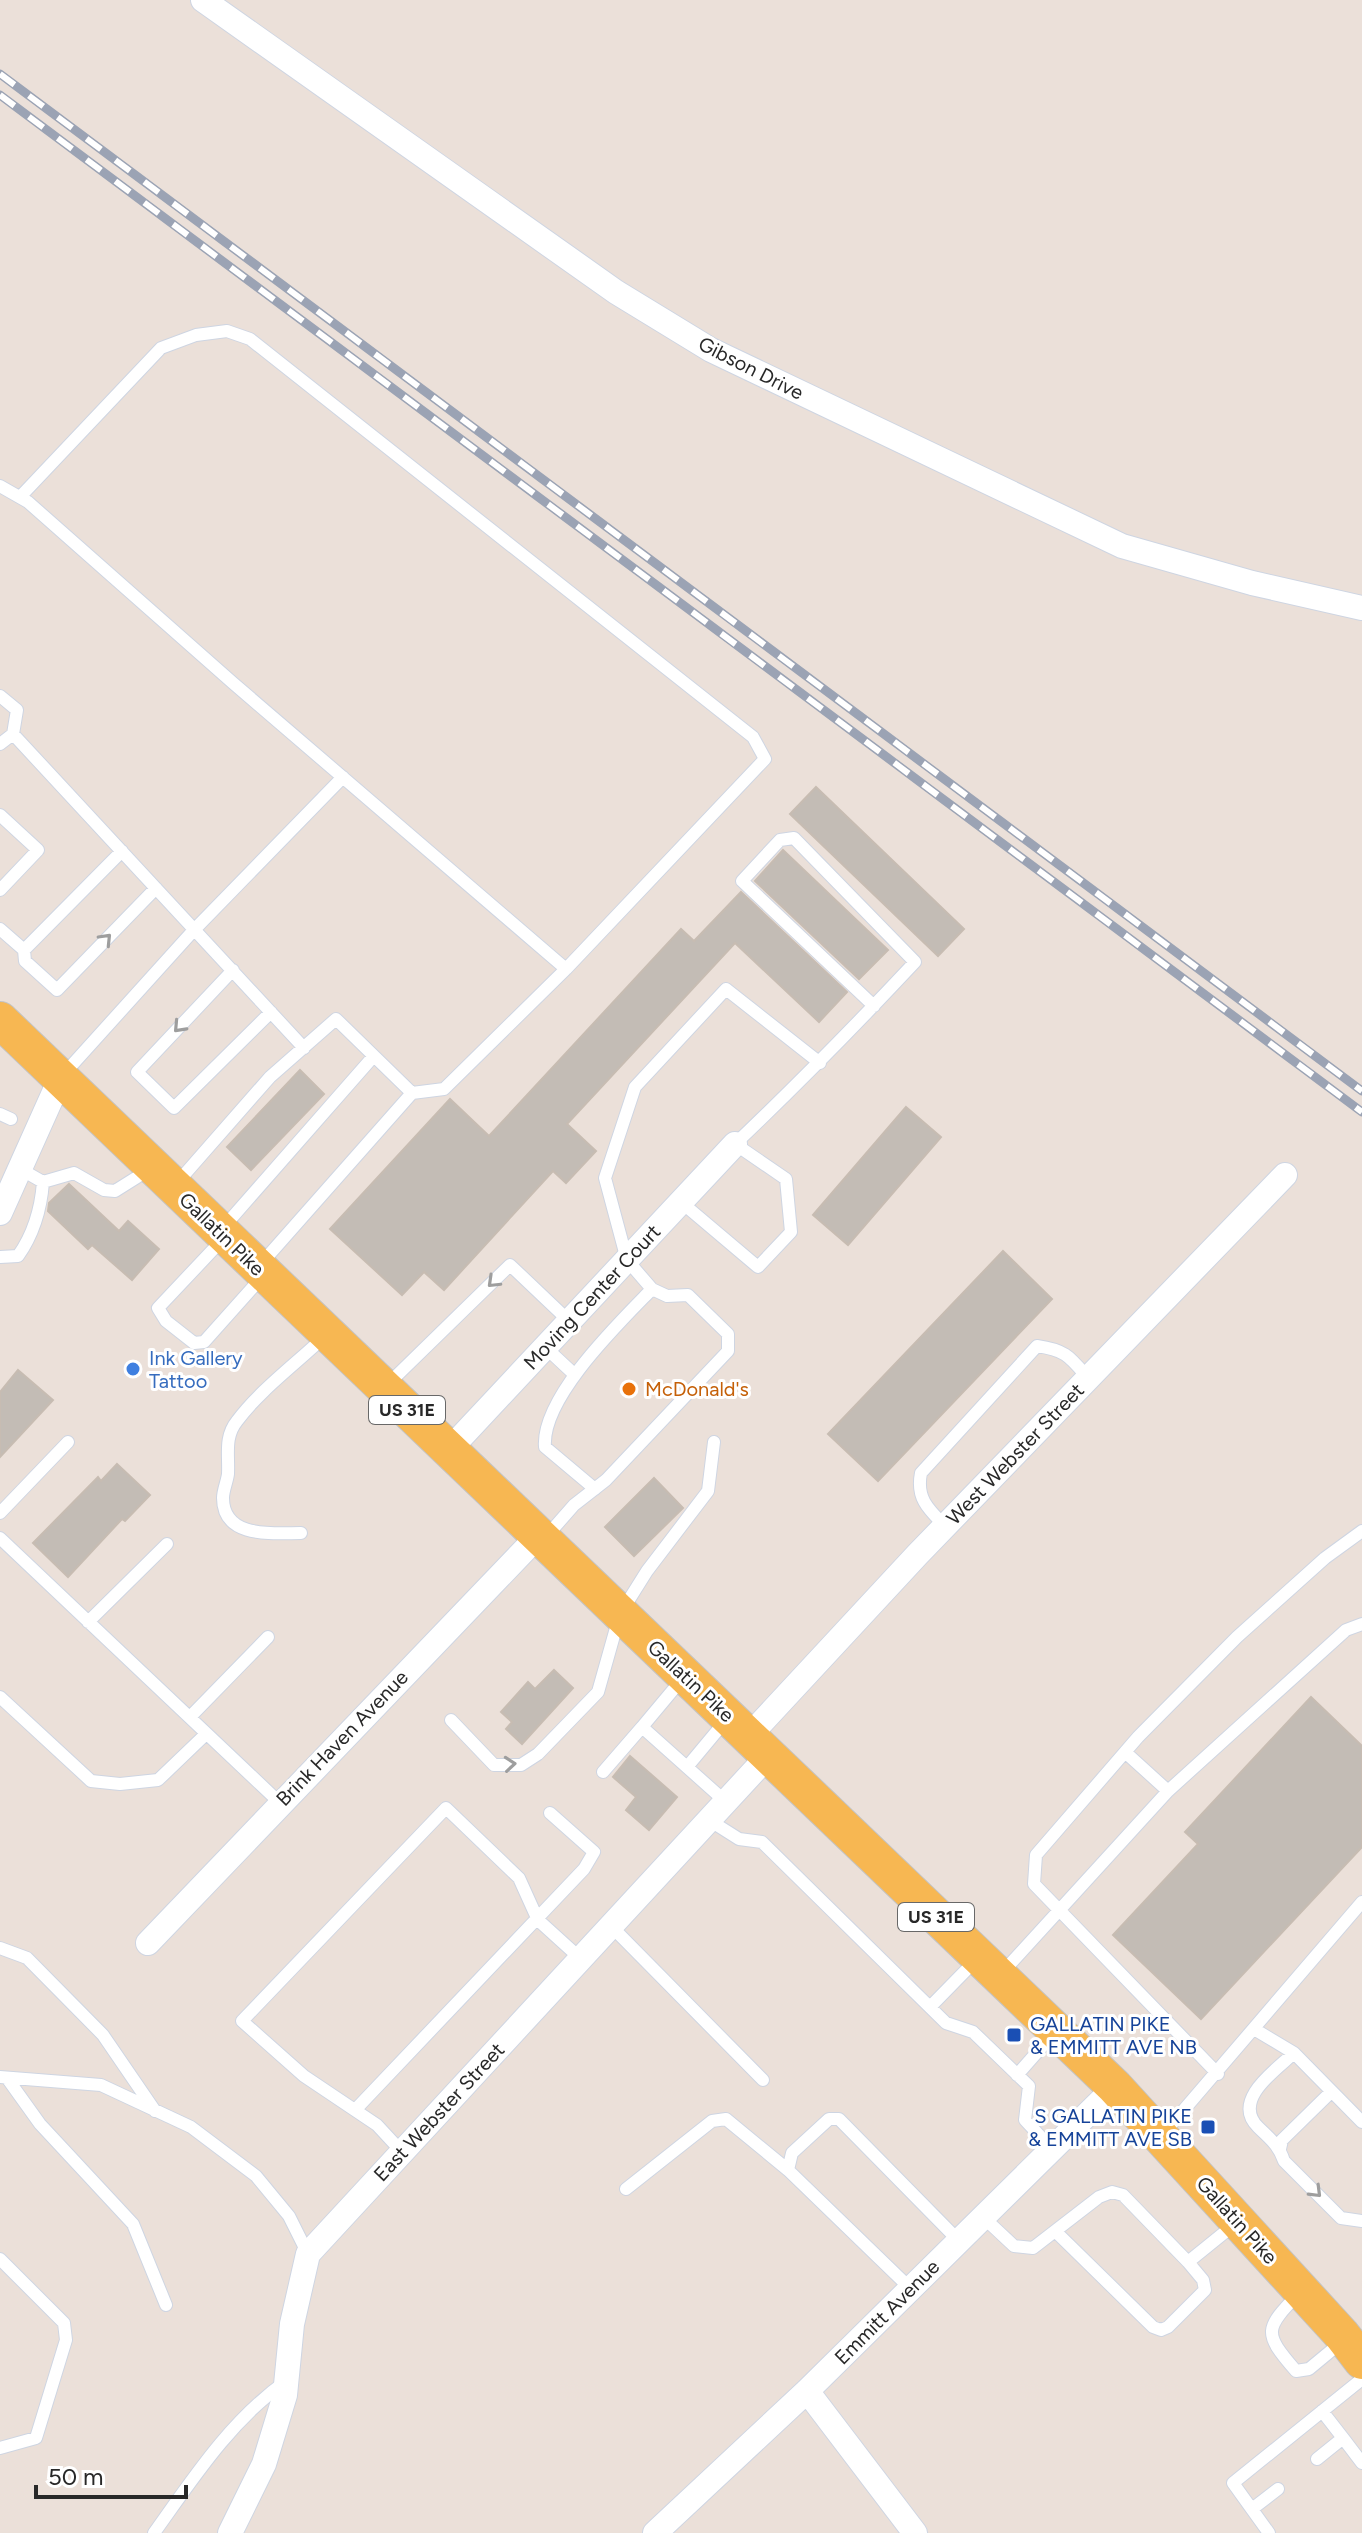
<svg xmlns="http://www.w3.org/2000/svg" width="1362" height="2533" viewBox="0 0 1362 2533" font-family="Figtree,sans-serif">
<rect width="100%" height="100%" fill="#ebe0d9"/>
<!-- building -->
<path fill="#c3bcb5" stroke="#c7bcb2" stroke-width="2" d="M816,787L964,929L938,956L790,814Z
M783,850L888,950L859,979L755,881Z
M741,892L847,992L819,1022L735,943L567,1124L596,1151L566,1183L553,1171L444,1290L424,1272L402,1295L330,1229L450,1099L489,1136L681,929L694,941Z
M300,1070L324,1094L251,1170L227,1147Z
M906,1107L941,1137L848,1245L813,1215Z
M69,1184L119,1231L128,1221L159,1249L132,1280L92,1245L88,1249L48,1211L49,1203Z
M1003,1251L1052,1299L878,1481L828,1434Z
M18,1370L53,1400L0,1457V1392Z
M117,1464L150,1495L125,1521L122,1519L68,1577L33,1543L98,1477L101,1481Z
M654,1478L683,1508L634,1556L605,1527Z
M554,1670L573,1688L522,1744L506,1729L512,1722L501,1712L528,1682L535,1689Z
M1311,1697L1362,1746V1847L1201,2019L1113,1935L1198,1844L1185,1832Z
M630,1756L677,1797L649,1830L626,1810L636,1797L613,1777Z"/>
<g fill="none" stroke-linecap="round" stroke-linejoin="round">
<defs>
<path id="service" d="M0,486L28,502L233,683L566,969L444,1089L412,1093
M20,497L161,348L196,335L227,331L250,339L753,737L765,759L566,969
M0,696L17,710L13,734L304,1048
M0,744L13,734
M0,815L38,850L0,890
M0,929L24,950L25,961L57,990L156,888
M24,950L122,851
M233,970L137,1072L174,1108L271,1012
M63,1075L193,931L343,777
M0,1114L11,1119
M43,1182L74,1173L104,1190L115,1191L150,1169
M177,1183L270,1077L336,1019L412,1093L260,1265
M681,1202L758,1267L791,1232L786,1179L735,1144C797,1085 856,1025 915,962L794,838L780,840L742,881L874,1006
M222,1229L372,1058
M223,1239L158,1308L166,1321L194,1343L204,1342L263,1276
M0,1257L18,1256C33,1235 41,1208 43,1182L22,1170
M545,1347L575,1375
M387,1385L510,1265L569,1321
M595,1489L545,1447C541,1398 619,1323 652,1289
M0,1513L68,1442
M945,1526C928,1509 916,1498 921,1473L1037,1346C1066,1350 1070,1357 1088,1378
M301,1533C273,1533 223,1539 223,1498C223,1490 227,1482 228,1474C229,1455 224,1437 237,1421C260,1390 297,1363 325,1336
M0,1538L279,1802
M545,1538L574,1505L606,1480L728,1351V1334L688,1295L667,1296L652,1289L627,1260L605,1178L635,1087L726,989L820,1063
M88,1622L167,1544
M683,1678L642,1727L726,1802
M0,1697L91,1781L120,1784L158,1780L206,1734
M190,1717L268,1637
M451,1720L494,1765H521L538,1754L598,1692L620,1614L647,1571L708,1491L714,1442
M1125,1752L1168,1791
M687,1767L727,1719
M603,1772L642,1727
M709,1820L739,1839L762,1842L946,2023L973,2032L1029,2086L1025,2120L1052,2149
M611,1926L763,2080
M0,1948L27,1958L103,2035L155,2111
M1001,1974L1168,1791L1346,1630L1362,1624
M930,2007L976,1960
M1254,2029L1294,2053L1362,2122
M1294,2053C1276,2070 1231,2100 1258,2127C1269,2138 1279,2145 1284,2161L1341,2218L1362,2221
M1218,2074L1034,1884L1036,1855L1138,1737L1237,1637L1325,1558L1362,1531
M1017,2075L1054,2033
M0,2077L101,2085L191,2127L256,2176L289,2216L308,2254
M7,2078L40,2124L133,2224L166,2305
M356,2109L584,1869L594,1852L550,1813
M1164,2133L1362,1902
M1280,2149L1282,2140L1331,2092
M402,2152L377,2125L304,2076L242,2021L446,1808L519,1878L538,1920L581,1959
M626,2189L712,2121L726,2119L788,2170
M983,2217L1014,2246L1033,2248L1099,2197L1112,2192L1123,2195L1188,2262L1235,2224
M1055,2231L1153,2327L1161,2330L1168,2327L1205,2290L1203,2280L1188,2262
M0,2259L64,2323L66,2340L36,2438L0,2448
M911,2289L788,2170L792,2153L829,2119H839L959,2241
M1299,2293C1265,2329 1262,2332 1296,2371L1309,2369L1344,2340
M1343,2438L1362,2463
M1317,2459L1343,2438L1322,2411
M1252,2509L1278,2489
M154,2533C192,2480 230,2421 285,2382
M1269,2533L1233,2483L1362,2379"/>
<path id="minor" d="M203,0L616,292L711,350L1122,546L1252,583L1362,608
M0,1213L61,1077
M449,1450L735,1144
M749,1736L917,1555L1285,1175
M148,1943L538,1536
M807,2391L915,2533
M230,2533L264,2464L285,2395L292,2324L308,2254L768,1756
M655,2533L807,2391L1115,2087"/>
<path id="primary" d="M0,1020L1115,2087L1342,2335L1362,2361"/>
</defs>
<!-- service casing -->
<use href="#service" stroke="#ced5e2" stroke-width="14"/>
<!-- minor casing -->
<use href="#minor" stroke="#ced5e2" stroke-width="26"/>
<!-- primary casing -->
<use href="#primary" stroke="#c3c3c3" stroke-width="38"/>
<!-- service -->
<use href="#service" stroke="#fff" stroke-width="12"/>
<!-- minor -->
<use href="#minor" stroke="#fff" stroke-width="24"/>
<!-- primary -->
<use href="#primary" stroke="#f7b752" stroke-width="36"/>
<defs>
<path id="rail" d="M0,74L1362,1091
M0,95L1362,1112"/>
</defs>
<!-- rail casing -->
<use href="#rail" stroke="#9ba3b4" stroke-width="9"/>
<!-- rail -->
<use href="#rail" stroke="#fff" stroke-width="6" stroke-dasharray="18" stroke-linecap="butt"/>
</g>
<!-- one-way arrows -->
<defs><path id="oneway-chevron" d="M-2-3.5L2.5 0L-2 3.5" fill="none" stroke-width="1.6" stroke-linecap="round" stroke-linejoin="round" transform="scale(2)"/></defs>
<g stroke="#9e9e9e">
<use href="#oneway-chevron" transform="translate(106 939) rotate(-46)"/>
<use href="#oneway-chevron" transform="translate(179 1027) rotate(133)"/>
<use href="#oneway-chevron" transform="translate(493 1282) rotate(136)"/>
<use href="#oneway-chevron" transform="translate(510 1764) rotate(-5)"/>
<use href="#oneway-chevron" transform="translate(1316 2192) rotate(45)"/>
</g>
<!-- markers -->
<circle fill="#3f7fe0" stroke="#fff" stroke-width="3" cx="133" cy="1369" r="8"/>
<circle fill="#e8710a" stroke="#fff" stroke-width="3" cx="629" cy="1389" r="8"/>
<g fill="#1a4fb4" stroke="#fff" stroke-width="3">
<rect x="1006" y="2027" width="16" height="16" rx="4"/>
<rect x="1200" y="2119" width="16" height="16" rx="4"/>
</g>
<g text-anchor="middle" stroke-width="6" stroke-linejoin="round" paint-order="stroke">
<!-- shield labels -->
<g fill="#fff" stroke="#686868" stroke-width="2">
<rect x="369" y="1396" width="76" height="28" rx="6"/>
<rect x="898" y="1903" width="76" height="28" rx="6"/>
</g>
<g font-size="18" font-weight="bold" fill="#282828">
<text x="407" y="1416">US 31E</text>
<text x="936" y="1923">US 31E</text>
</g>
<!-- street labels -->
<g font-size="20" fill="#282828" stroke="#fff">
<text transform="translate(751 368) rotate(27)" y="7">Gibson Drive</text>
<text transform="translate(222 1234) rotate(44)" y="7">Gallatin Pike</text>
<text transform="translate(592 1297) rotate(-47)" y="7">Moving Center Court</text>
<text transform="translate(1015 1454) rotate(-46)" y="7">West Webster Street</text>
<text transform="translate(691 1681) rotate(43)" y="7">Gallatin Pike</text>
<text transform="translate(342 1738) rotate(-46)" y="7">Brink Haven Avenue</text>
<text transform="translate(439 2112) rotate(-47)" y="7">East Webster Street</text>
<text transform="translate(1237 2220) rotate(48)" y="7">Gallatin Pike</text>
<text transform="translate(887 2312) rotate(-45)" y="7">Emmitt Avenue</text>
</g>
<!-- shop labels -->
<g font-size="20" fill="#366cbe" stroke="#fff" text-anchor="start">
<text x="149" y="1365">Ink Gallery<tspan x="149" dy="23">Tattoo</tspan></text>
</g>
<!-- food labels -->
<g font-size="20" fill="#c56008" stroke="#fff" text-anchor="start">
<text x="645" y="1396">McDonald's</text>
</g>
<!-- transit labels -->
<g font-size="20" fill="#164399" stroke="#fff" text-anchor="start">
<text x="1030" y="2031">GALLATIN PIKE<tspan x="1030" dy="23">&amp; EMMITT AVE NB</tspan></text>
<text x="1192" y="2123" text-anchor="end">S GALLATIN PIKE<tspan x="1192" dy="23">&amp; EMMITT AVE SB</tspan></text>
</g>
</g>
<!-- scale -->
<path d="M36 2485v12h150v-12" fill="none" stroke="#282828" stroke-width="4"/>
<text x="48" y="2485" font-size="24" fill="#282828" stroke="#ffffff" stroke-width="6" paint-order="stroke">50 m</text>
</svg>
